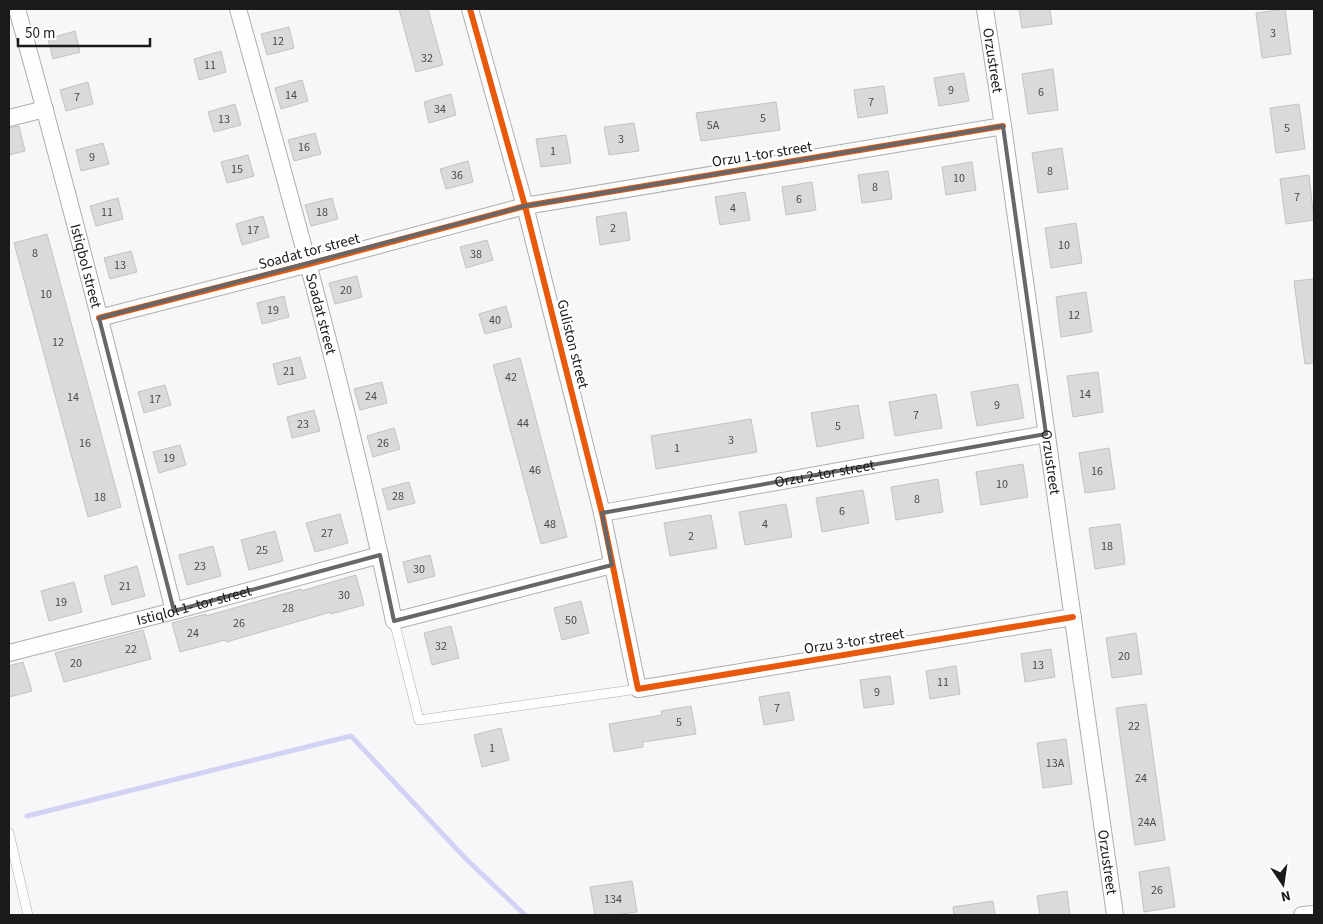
<svg xmlns="http://www.w3.org/2000/svg" width="1323" height="924" viewBox="0 0 1323 924" font-family="'Source Sans 3',sans-serif">
<rect width="100%" height="100%" fill="#f7f7f9"/>
<g fill="none" stroke-linecap="round" stroke-linejoin="round">
<!-- stream -->
<path stroke="#d2d3f4" stroke-width="5" d="M27,816L351,736L466,859L525,915"/>
</g>
<!-- building -->
<path fill="#dadadc" stroke="#c3c3c4" d="M399,9H428L443,65L416,72Z
M1019,9H1050L1052,24L1022,28Z
M1285,9L1291,54L1262,58L1256,13Z
M289,27L294,48L267,55L261,34Z
M75,31L80,52L53,59L48,39Z
M221,51L226,72L199,80L194,59Z
M1053,69L1058,110L1028,114L1022,74Z
M964,73L969,101L939,106L934,78Z
M302,80L308,101L281,109L275,88Z
M88,82L93,104L66,111L60,90Z
M884,86L888,113L858,118L854,90Z
M451,94L456,115L429,123L424,102Z
M776,102L780,130L701,141L696,113Z
M235,104L241,125L214,132L208,112Z
M1299,104L1305,149L1276,153L1270,108Z
M634,123L639,151L609,155L604,127Z
M19,126L25,151L9,155V128Z
M315,133L321,154L294,161L288,140Z
M566,135L571,163L541,167L536,139Z
M103,143L109,164L81,171L76,150Z
M1062,148L1068,189L1038,193L1032,153Z
M248,155L254,176L227,183L221,162Z
M468,161L473,182L446,189L440,169Z
M972,162L976,190L946,195L942,167Z
M888,171L892,199L862,203L858,175Z
M1309,175L1314,220L1286,224L1280,179Z
M812,182L816,210L786,215L782,187Z
M745,192L750,220L720,225L715,197Z
M118,198L123,219L96,226L90,206Z
M332,198L338,219L311,226L305,205Z
M626,212L630,240L600,245L596,217Z
M263,216L269,237L242,245L236,224Z
M1076,223L1082,263L1051,268L1045,228Z
M47,234L121,507L88,517L14,243Z
M487,240L493,260L466,268L460,247Z
M131,251L137,272L110,279L104,258Z
M357,276L362,297L335,304L329,283Z
M1314,279V363L1305,364L1294,281Z
M1086,292L1092,332L1061,337L1056,297Z
M284,296L289,317L262,324L257,303Z
M506,306L512,327L485,334L479,314Z
M300,357L306,378L278,385L273,364Z
M520,358L567,537L541,544L493,365Z
M1098,372L1103,412L1073,417L1067,376Z
M382,382L387,403L360,410L354,389Z
M1018,384L1024,418L977,426L971,392Z
M165,385L171,405L144,413L138,392Z
M936,394L942,428L895,436L889,402Z
M858,405L864,438L817,447L811,413Z
M314,410L320,431L292,438L287,417Z
M751,419L757,452L656,469L651,436Z
M394,428L400,449L373,457L367,436Z
M180,445L186,465L159,473L153,452Z
M1109,448L1115,489L1085,493L1079,453Z
M1023,464L1028,497L981,505L976,472Z
M938,479L943,512L896,520L891,487Z
M409,482L415,503L388,510L382,489Z
M863,490L869,523L822,532L816,498Z
M786,504L792,537L745,545L739,512Z
M340,514L348,543L315,552L306,523Z
M711,515L717,548L670,556L664,523Z
M1120,524L1125,564L1095,569L1089,528Z
M275,531L283,561L249,570L241,540Z
M213,546L221,576L187,585L179,555Z
M430,555L435,576L408,583L403,562Z
M137,566L145,596L112,605L104,576Z
M356,575L364,605L331,614V612L226,642L225,640L180,652L172,623L206,614V616L301,589V591Z
M74,582L82,612L49,621L41,591Z
M581,601L589,633L562,640L554,608Z
M451,626L459,658L432,665L424,633Z
M143,630L151,659L64,682L55,653Z
M1136,633L1142,674L1112,678L1106,638Z
M1051,649L1055,677L1025,682L1021,654Z
M23,662L32,691L9,697V666Z
M956,666L960,694L930,699L926,671Z
M890,676L894,704L864,708L860,680Z
M789,692L794,720L764,725L759,697Z
M1146,704L1165,840L1135,845L1116,708Z
M691,706L696,734L643,742V747L614,752L609,724L662,715L661,711Z
M501,728L509,760L482,767L474,735Z
M1066,739L1072,784L1043,788L1037,743Z
M1169,867L1175,907L1144,912L1139,872Z
M632,881L637,912L613,915H595L590,887Z
M1067,891L1070,915H1040L1037,896Z
M993,901L995,915H954L953,907Z"/>
<g fill="none" stroke-linecap="round" stroke-linejoin="round">
<defs>
<path id="service" d="M394,621L419,720L638,689
M9,833L28,915"/>
<g id="minor">
<path id="s1" d="M17,9C73,209 123,410 174,611"/>
<path id="s2" d="M238,9C295,212 351,415 394,621L612,565"/>
<path d="M470,9L525,206L602,513L638,689L1073,617"/>
<path id="s3" d="M985,9L1003,126L1115,915"/>
<path d="M9,118L45,109"/>
<path d="M99,318L309,264L525,206L1003,126"/>
<path id="s4" d="M602,513L1046,434"/>
<path id="s5" d="M9,653L174,611L380,555"/>
<path d="M1302,915L1314,914"/>
</g>
</defs>
<!-- service casing -->
<use href="#service" stroke="#aeaeaf" stroke-width="10"/>
<!-- minor casing -->
<use href="#minor" stroke="#aeaeaf" stroke-width="18"/>
<!-- service -->
<use href="#service" stroke="#fefefe" stroke-width="9"/>
<!-- minor -->
<use href="#minor" stroke="#fefefe" stroke-width="16"/>
<defs>
<path id="cycleway" d="M470,9L525,206L602,513L638,689L1073,617
M99,318L309,264L525,206L1003,126"/>
</defs>
<!-- cycleway casing -->
<use href="#cycleway" stroke="#fff" stroke-width="9"/>
<!-- cycleway -->
<use href="#cycleway" stroke="#e8590c" stroke-width="6"/>
</g>
<!-- marked area -->
<path fill="none" stroke="#676769" stroke-width="4" stroke-linejoin="round" d="M1003,126L1046,434L602,513L612,565L394,621L380,555L174,611L99,318L525,206Z"/>
<g text-anchor="middle" stroke-width="4.5" stroke-linejoin="round" paint-order="stroke">
<!-- number labels -->
<g font-size="12" fill="#4a4a4b">
<text x="1273" y="37">3</text>
<text x="278" y="45">12</text>
<text x="427" y="62">32</text>
<text x="210" y="69">11</text>
<text x="951" y="94">9</text>
<text x="1041" y="96">6</text>
<text x="291" y="99">14</text>
<text x="77" y="101">7</text>
<text x="871" y="106">7</text>
<text x="440" y="113">34</text>
<text x="763" y="122">5</text>
<text x="224" y="123">13</text>
<text x="713" y="129">5A</text>
<text x="1287" y="132">5</text>
<text x="621" y="143">3</text>
<text x="304" y="151">16</text>
<text x="553" y="155">1</text>
<text x="92" y="161">9</text>
<text x="237" y="173">15</text>
<text x="1050" y="175">8</text>
<text x="457" y="179">36</text>
<text x="959" y="182">10</text>
<text x="875" y="191">8</text>
<text x="1297" y="201">7</text>
<text x="799" y="203">6</text>
<text x="733" y="212">4</text>
<text x="107" y="216">11</text>
<text x="322" y="216">18</text>
<text x="613" y="232">2</text>
<text x="253" y="234">17</text>
<text x="1064" y="249">10</text>
<text x="35" y="257">8</text>
<text x="476" y="258">38</text>
<text x="120" y="269">13</text>
<text x="346" y="294">20</text>
<text x="46" y="298">10</text>
<text x="273" y="314">19</text>
<text x="1074" y="319">12</text>
<text x="495" y="324">40</text>
<text x="58" y="346">12</text>
<text x="289" y="375">21</text>
<text x="511" y="381">42</text>
<text x="1085" y="398">14</text>
<text x="371" y="400">24</text>
<text x="73" y="401">14</text>
<text x="155" y="403">17</text>
<text x="997" y="409">9</text>
<text x="916" y="419">7</text>
<text x="523" y="427">44</text>
<text x="303" y="428">23</text>
<text x="838" y="430">5</text>
<text x="731" y="444">3</text>
<text x="85" y="447">16</text>
<text x="383" y="447">26</text>
<text x="677" y="452">1</text>
<text x="169" y="462">19</text>
<text x="535" y="474">46</text>
<text x="1097" y="475">16</text>
<text x="1002" y="488">10</text>
<text x="398" y="500">28</text>
<text x="100" y="501">18</text>
<text x="917" y="503">8</text>
<text x="842" y="515">6</text>
<text x="550" y="528">48</text>
<text x="765" y="528">4</text>
<text x="327" y="537">27</text>
<text x="691" y="540">2</text>
<text x="1107" y="550">18</text>
<text x="262" y="554">25</text>
<text x="200" y="570">23</text>
<text x="419" y="573">30</text>
<text x="125" y="590">21</text>
<text x="344" y="599">30</text>
<text x="61" y="606">19</text>
<text x="288" y="612">28</text>
<text x="571" y="624">50</text>
<text x="239" y="627">26</text>
<text x="193" y="637">24</text>
<text x="441" y="650">32</text>
<text x="131" y="653">22</text>
<text x="1124" y="660">20</text>
<text x="76" y="667">20</text>
<text x="1038" y="669">13</text>
<text x="943" y="686">11</text>
<text x="877" y="696">9</text>
<text x="777" y="712">7</text>
<text x="679" y="726">5</text>
<text x="1134" y="730">22</text>
<text x="492" y="752">1</text>
<text x="1055" y="767">13A</text>
<text x="1141" y="782">24</text>
<text x="1147" y="826">24A</text>
<text x="1157" y="894">26</text>
<text x="613" y="903">134</text>
</g>
<!-- street labels -->
<g font-size="15" fill="#1a1a1b" stroke="#fff">
<text dy="5" stroke="none"><textPath href="#s3" startOffset="52">Orzustreet</textPath></text>
<text transform="translate(762 154) rotate(-9)" y="5">Orzu 1-tor street</text>
<text transform="translate(309 251) rotate(-15)" y="5">Soadat tor street</text>
<text dy="5" stroke="none"><textPath href="#s1" startOffset="266">Istiqbol street</textPath></text>
<text dy="5" stroke="none"><textPath href="#s2" startOffset="316">Soadat street</textPath></text>
<text transform="translate(573 344) rotate(76)" y="5">Guliston street</text>
<text dy="5" stroke="none"><textPath href="#s3" startOffset="458">Orzustreet</textPath></text>
<text dy="5" stroke="none"><textPath href="#s4" startOffset="226">Orzu 2-tor street</textPath></text>
<text dy="5" stroke="none"><textPath href="#s5" startOffset="191">Istiqlol 1- tor street</textPath></text>
<text transform="translate(854 641) rotate(-9)" y="5">Orzu 3-tor street</text>
<text dy="5" stroke="none"><textPath href="#s3" startOffset="862">Orzustreet</textPath></text>
</g>
</g>
<!-- border -->
<rect width="1323" height="924" fill="none" stroke="#1a1a1b" stroke-width="20"/>
<!-- north arrow -->
<g transform="translate(1283 884) rotate(167)" stroke="#ffffff" stroke-width="4" paint-order="stroke">
<path d="M0-4L9 19L0 12L-9 19Z" fill="#1a1a1b"/>
<text y="-8" font-size="14" font-weight="bold" text-anchor="middle" fill="#1a1a1b">N</text>
</g>
<!-- scale -->
<path d="M18 38v8h132v-8" fill="none" stroke="#1a1a1b" stroke-width="2.5"/>
<text x="25" y="38" font-size="15" fill="#1a1a1b" stroke="#ffffff" stroke-width="4" paint-order="stroke">50 m</text>
</svg>
